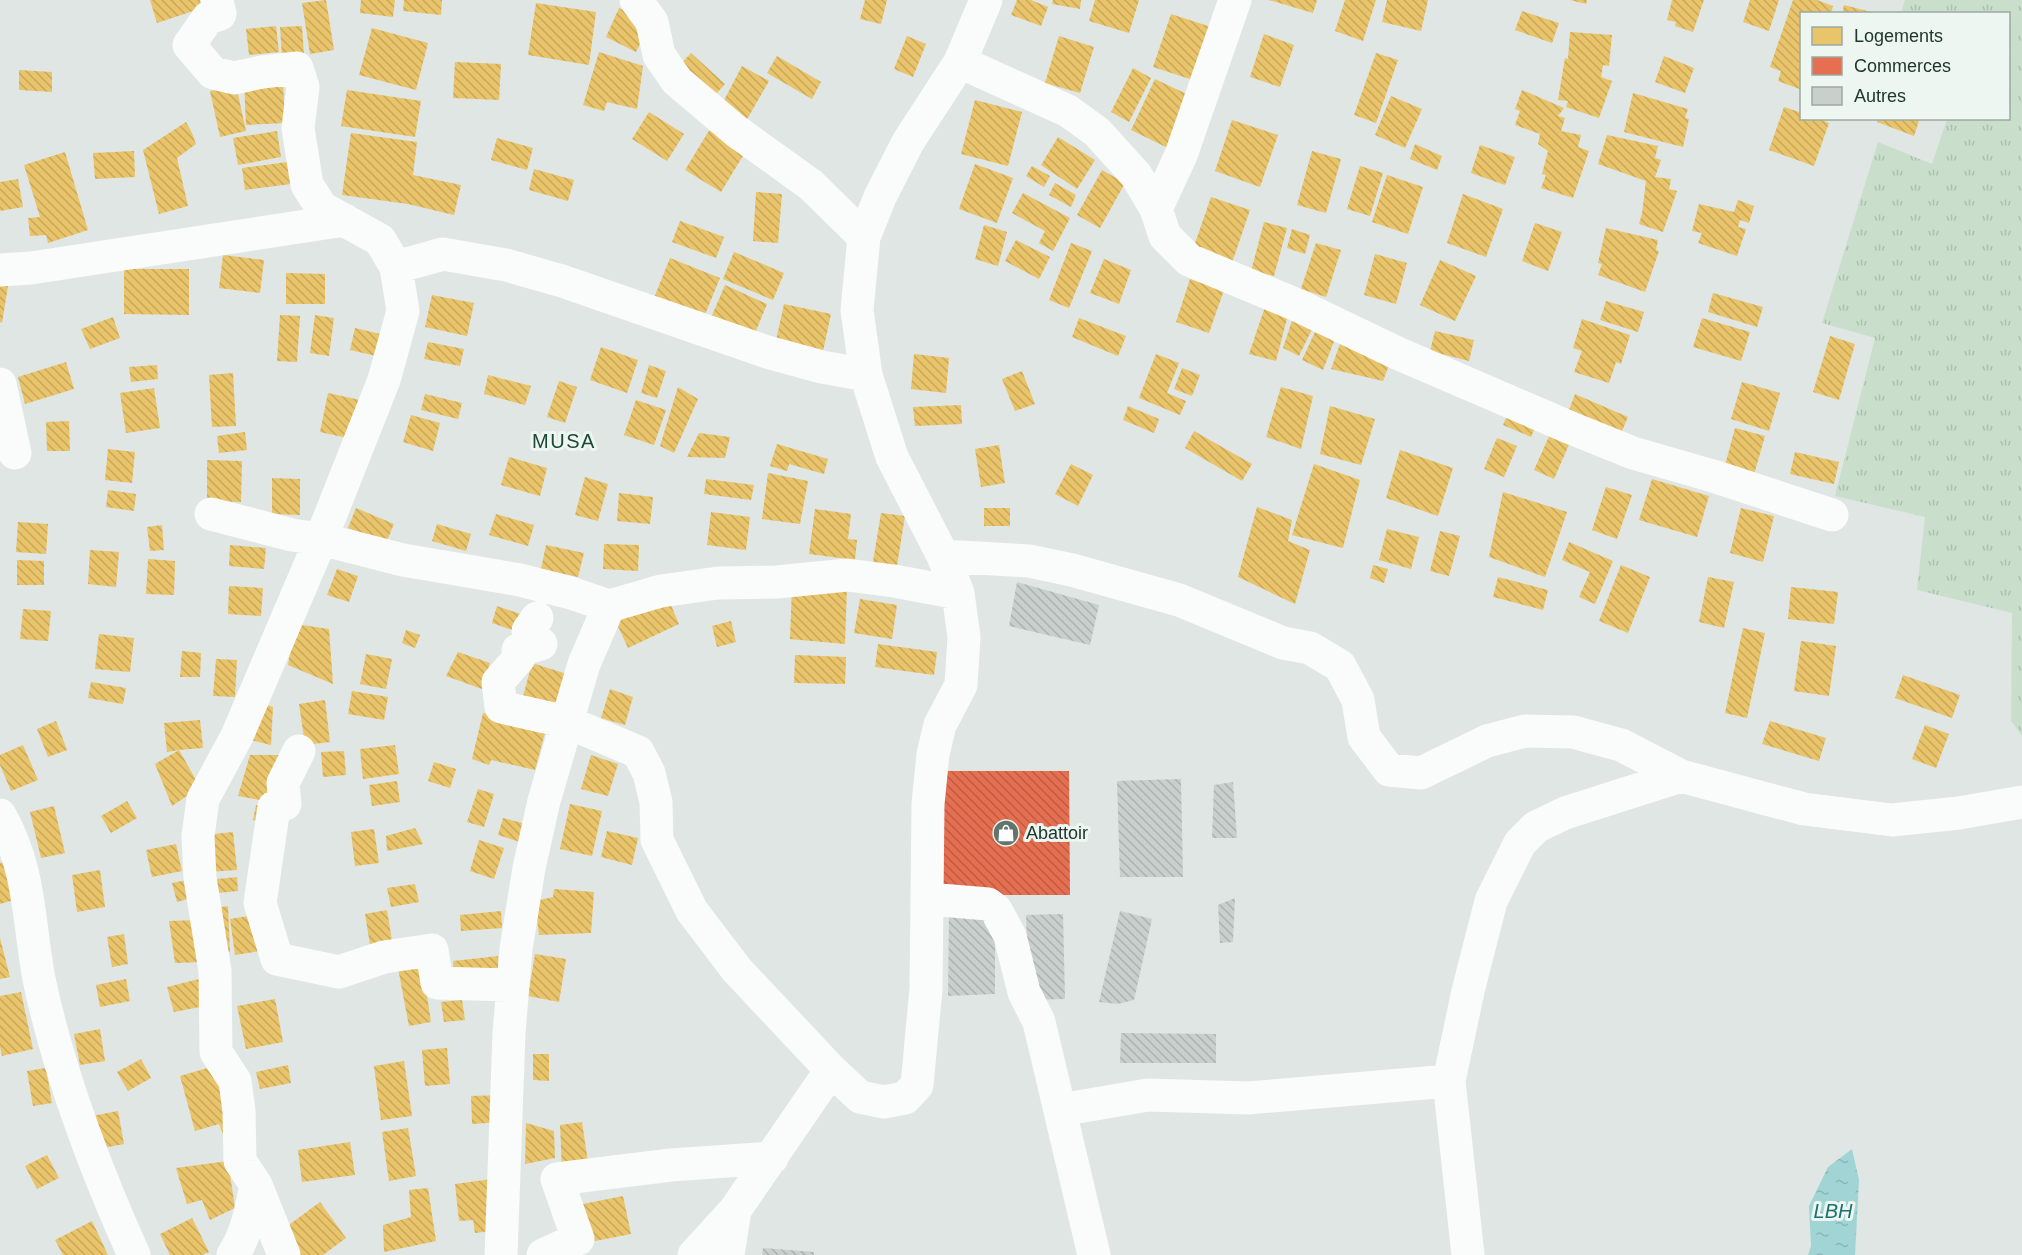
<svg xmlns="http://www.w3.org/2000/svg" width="2022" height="1255" viewBox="0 0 2022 1255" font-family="Arial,sans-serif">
<defs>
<pattern id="grass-tufts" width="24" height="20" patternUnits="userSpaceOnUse" patternTransform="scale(1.5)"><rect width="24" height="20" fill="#c9dfcc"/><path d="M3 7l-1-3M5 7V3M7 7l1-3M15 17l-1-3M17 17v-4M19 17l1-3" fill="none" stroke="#acc0b0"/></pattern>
<pattern id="water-ripples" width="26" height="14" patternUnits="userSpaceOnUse" patternTransform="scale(1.5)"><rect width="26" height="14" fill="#a1d4d4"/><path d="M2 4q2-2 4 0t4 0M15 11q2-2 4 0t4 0" fill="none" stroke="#8ab7b6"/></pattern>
<pattern id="homes-back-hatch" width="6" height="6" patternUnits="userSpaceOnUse" patternTransform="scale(1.5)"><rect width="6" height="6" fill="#e9c46a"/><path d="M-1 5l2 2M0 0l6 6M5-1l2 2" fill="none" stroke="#c8a95c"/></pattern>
<pattern id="shops-back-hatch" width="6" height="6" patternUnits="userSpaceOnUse" patternTransform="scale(1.5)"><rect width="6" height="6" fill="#e76f51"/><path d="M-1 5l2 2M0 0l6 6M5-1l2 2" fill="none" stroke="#bb5c44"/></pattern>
<pattern id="building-back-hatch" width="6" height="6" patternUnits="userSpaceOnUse" patternTransform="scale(1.5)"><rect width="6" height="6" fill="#c9cfcc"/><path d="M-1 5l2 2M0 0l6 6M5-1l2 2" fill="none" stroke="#acb2b0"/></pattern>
</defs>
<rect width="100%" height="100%" fill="#e0e6e3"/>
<!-- grass -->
<path fill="url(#grass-tufts)" d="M1905,0H2022V736L2011,721L2012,613L1917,590L1925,517L1835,496L1875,338L1822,323L1878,142L1932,164L1947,119L2008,118V14L1901,13Z"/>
<!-- water -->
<path fill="url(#water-ripples)" d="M1852,1149L1859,1180L1855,1255H1808L1811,1246L1809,1206L1828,1167Z"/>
<!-- homes -->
<path fill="url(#homes-back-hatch)" d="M150,0H200L202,8L157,23Z
M326,0L334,50L310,54L302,3Z
M361,0H395L393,17L360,13Z
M404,0H442L441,15L403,11Z
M865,0H887L881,24L860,19Z
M1017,0H1031L1048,7L1041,26L1011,15Z
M1053,0H1081L1080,9L1052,4Z
M1095,0H1139L1129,33L1089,21Z
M1269,0H1317L1313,13Z
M1345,0H1376L1363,41L1335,31Z
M1387,0H1428L1421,31L1382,22Z
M1570,0H1587L1586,4Z
M1672,0H1704L1693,32L1675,26L1676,22L1667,20Z
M1750,0H1779L1769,31L1743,22Z
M1793,0H1817L1833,6L1831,14H1802V90L1778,81L1781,71L1770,67Z
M536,3L596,12L589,65L528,55Z
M1844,5L1875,13V14H1842Z
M619,8L650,23L636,52L606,37Z
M1522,11L1559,23L1552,43L1515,30Z
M1171,14L1214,28L1196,81L1153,67Z
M276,26L279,52L249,55L246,29Z
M302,26L304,55L282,57L280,27Z
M372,28L428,43L416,90L359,75Z
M1570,32L1612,35L1609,66L1603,65L1601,77L1612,81L1599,118L1566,107L1568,101L1558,100L1565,58L1568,59Z
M1264,34L1294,45L1280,87L1250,77Z
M907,36L926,44L913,77L894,69Z
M1059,36L1094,47L1080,93L1045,83Z
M599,52L643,66L637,109L607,102L604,111L583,105Z
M691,53L725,84L709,102L674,71Z
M1376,53L1398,60L1376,123L1354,115Z
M777,56L821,82L812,99L767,73Z
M1664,56L1694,68L1685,93L1655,82Z
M455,62L501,64L499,100L453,98Z
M742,66L769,81L746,121L721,106Z
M1133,68L1151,78L1129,122L1111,112Z
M19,70L52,72V92L19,90Z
M1155,79L1195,98L1170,149L1131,130Z
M283,81L285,123L246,125L244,82Z
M236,85L246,131L220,137L210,91Z
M347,90L421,101L415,137L341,126Z
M1522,90L1564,108L1558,116L1565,118L1561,131L1581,135L1578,147L1589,151L1573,198L1541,188L1546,175L1542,174L1548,151L1538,144L1540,134L1515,125L1520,111L1515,109Z
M1633,93L1688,109L1685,118L1689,119L1683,147L1624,132Z
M1391,96L1422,109L1405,148L1375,135Z
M975,100L1022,112L1008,166L961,154Z
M1784,107L1802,113V118H1817L1829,123L1814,166L1769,150Z
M649,112L684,134L667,161L632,139Z
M1878,118H1920L1914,136L1877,122Z
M1232,120L1278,135L1260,187L1215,171Z
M186,122L192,133L196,144L177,158L188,206L159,214L143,150Z
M710,129L746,151L721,192L685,170Z
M277,131L281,157L238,165L233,138Z
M351,133L417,142L413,175L461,185L454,215L408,204L342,195Z
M1607,135L1658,146L1655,158L1661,160L1655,177L1671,179L1669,189L1677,191L1663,232L1639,224L1642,214L1646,181L1598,164Z
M1058,137L1095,160L1077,189L1041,165Z
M497,138L533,148L527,170L491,160Z
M1415,144L1442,156L1437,170L1410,159Z
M1480,145L1515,157L1505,185L1471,173Z
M134,151L135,177L95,179L93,153Z
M1312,151L1341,159L1326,213L1297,205Z
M65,152L88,230L48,243L46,235L30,236L28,218L40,217L24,165Z
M287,162L291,184L245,190L242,168Z
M975,164L1013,178L997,223L959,209Z
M1032,166L1050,176L1044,187L1026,176Z
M1360,166L1383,173L1370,216L1347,209Z
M534,169L574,180L568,201L529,190Z
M1102,170L1125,183L1100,228L1077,215Z
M1387,175L1423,187L1408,234L1372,222Z
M18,179L23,207L0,211V182Z
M1055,183L1076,195L1071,207L1049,195Z
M756,192L782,194L778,243L753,241Z
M1023,193L1070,218L1053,251L1039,243L1045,231L1012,213Z
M1463,194L1503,209L1486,257L1447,243Z
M1211,197L1250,210L1232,263L1193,249Z
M1738,200L1754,206L1749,223L1740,220L1738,227L1746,229L1737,256L1698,243L1702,233L1692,231L1699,204L1734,212Z
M680,221L724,237L716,258L672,242Z
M1264,222L1287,228L1274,276L1251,271Z
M1535,223L1562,232L1548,271L1522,261Z
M984,225L1007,232L998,266L975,259Z
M1606,228L1658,240L1656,250L1659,251L1645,292L1598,275L1602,264L1598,263Z
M1292,229L1310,235L1305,254L1287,248Z
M1016,240L1050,257L1039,279L1005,261Z
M1071,243L1092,251L1069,308L1049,300Z
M1316,243L1341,250L1326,297L1301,289Z
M734,252L784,273L773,300L723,279Z
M1375,254L1407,263L1396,304L1364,295Z
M223,255L264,260L260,293L219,288Z
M670,258L720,278L704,317L654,298Z
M1104,259L1131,270L1119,304L1090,293Z
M1440,260L1476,276L1455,321L1420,305Z
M124,269H189V315L124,314Z
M286,273L325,274V304H286Z
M1190,279L1224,290L1209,333L1176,322Z
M0,285L8,286L2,323L0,322Z
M725,285L767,304L753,338L710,320Z
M1713,293L1763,307L1757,327L1708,312Z
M432,295L474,303L467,336L425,327Z
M1268,298L1290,307L1276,361L1249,354Z
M1606,301L1644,312L1638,332L1600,320Z
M784,304L831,314L822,356L775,345Z
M1297,305L1319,315L1299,356L1283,348Z
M280,315L300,316L297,362L277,361Z
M315,315L334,318L329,356L310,353Z
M113,317L120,338L90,349L81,329Z
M1079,318L1126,336L1118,356L1072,337Z
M1702,318L1750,332L1741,361L1693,347Z
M1582,319L1630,335L1621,364L1616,362L1609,383L1574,372L1582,351L1573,348Z
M1320,321L1340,326L1323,370L1302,360Z
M355,328L389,336L385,358L350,350Z
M1435,331L1474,340L1469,361L1430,351Z
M1830,336L1855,344L1839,400L1813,392Z
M1342,338L1392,357L1383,381L1331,369Z
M428,342L464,349L460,366L424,359Z
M601,347L638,360L627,393L590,380Z
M914,354L949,358L946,393L911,389Z
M1156,354L1179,363L1167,393L1186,401L1180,415L1139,398Z
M66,362L74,389L25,404L18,377Z
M157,365L158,379L131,382L129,367Z
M649,365L666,371L657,398L641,393Z
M1182,368L1200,375L1192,396L1174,389Z
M1022,371L1035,404L1015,411L1002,379Z
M233,373L236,426L212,427L209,375Z
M488,375L531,386L525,405L484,394Z
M559,381L577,387L565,423L547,417Z
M1742,382L1780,393L1769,431L1731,419Z
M678,387L698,399L674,453L660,446Z
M1281,387L1313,396L1301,449L1266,437Z
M154,388L160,428L126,433L120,393Z
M328,393L360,400L352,439L320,432Z
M425,394L462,403L458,419L421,410Z
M1575,394L1628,417L1618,440L1566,418Z
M636,400L666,410L654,445L624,435Z
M961,405L962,424L915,426L913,407Z
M1128,406L1159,419L1154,433L1123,420Z
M1330,406L1375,419L1361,465L1320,454Z
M1510,409L1538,421L1531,437L1503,425Z
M411,415L440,423L433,451L403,442Z
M69,421L70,451H47L46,422Z
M1735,428L1765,436L1753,478L1724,469Z
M1194,431L1252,464L1242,481L1185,448Z
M245,432L247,450L219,453L217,436Z
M1551,432L1571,440L1554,479L1534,470Z
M699,433L730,437L725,458L687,457Z
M1497,438L1517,446L1504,477L1484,469Z
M777,444L828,459L824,474L789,464L787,471L770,466Z
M999,445L1005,483L981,487L975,449Z
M108,449L135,452L132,483L105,480Z
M1400,450L1453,468L1438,516L1386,498Z
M1795,452L1839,462L1834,484L1790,474Z
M509,457L547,468L540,496L501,485Z
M207,460L242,461L241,502L207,501Z
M1071,464L1093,475L1078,506L1055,494Z
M1314,464L1360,480L1343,548L1292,535Z
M768,473L808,481L800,524L762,519Z
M585,477L608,484L598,521L575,515Z
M272,478L300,479V515L272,514Z
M706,479L754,485L751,500L704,494Z
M1652,479L1709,496L1697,537L1639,520Z
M1606,487L1632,495L1617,539L1592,530Z
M108,490L136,494L134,511L106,507Z
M1503,492L1567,512L1545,577L1489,557Z
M619,493L653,497L650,524L617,521Z
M1257,507L1292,520L1288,541L1310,550L1295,604L1238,577Z
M356,508L394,524L386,543L348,528Z
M984,508H1010V526H984Z
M1741,508L1774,516L1763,562L1730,553Z
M815,509L851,514L848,539L857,540L855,560L809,554Z
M711,512L750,517L746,550L707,545Z
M881,513L905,516L896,572L872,568Z
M496,514L534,525L528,546L489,535Z
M18,522L48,524L46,554L16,552Z
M437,524L471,534L466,551L432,541Z
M162,525L164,550L150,551L147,527Z
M1387,529L1419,537L1411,569L1379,560Z
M1440,531L1460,536L1449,576L1430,571Z
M1569,542L1613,561L1595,604L1579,597L1590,572L1562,560Z
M604,544L639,545L638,571L603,569Z
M230,545L266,548L264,569L229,566Z
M546,545L584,553L578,577L541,569Z
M90,550L119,552L116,587L88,584Z
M148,559L175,561L174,595L146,594Z
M17,560L44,561V585H17Z
M1373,565L1388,569L1384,583L1370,578Z
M1621,565L1650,577L1628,633L1599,621Z
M337,569L358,576L349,602L327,595Z
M1498,577L1548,590L1543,610L1493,597Z
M1708,577L1734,582L1724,628L1699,622Z
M229,586L263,588L261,616L228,614Z
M792,586H847L845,644L790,639Z
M1791,587L1838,592L1834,624L1788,619Z
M668,598L679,624L628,648L616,622Z
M860,599L897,605L892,639L854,633Z
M497,606L532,618L527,635L492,623Z
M23,609L51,611L48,641L20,639Z
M731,621L736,642L717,647L712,626Z
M295,624L329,629L333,684L288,665Z
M1743,628L1765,633L1747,718L1725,713Z
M406,630L420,635L415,648L402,643Z
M99,634L134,638L130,672L95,669Z
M1801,641L1836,646L1829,696L1794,691Z
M878,644L937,652L934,675L875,667Z
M182,651L201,653L200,677H180Z
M458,652L490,663L482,689L446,676Z
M366,654L392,659L386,689L360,684Z
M795,655L846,657L845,684L794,683Z
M216,659L237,660L235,697L213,696Z
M532,663L567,674L556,713L521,704Z
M1903,675L1960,695L1952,718L1895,698Z
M91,682L126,688L123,704L88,698Z
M610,689L633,697L625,725L601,718Z
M352,691L388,697L384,720L348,714Z
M252,700L273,707L271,745L243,738Z
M325,700L330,742L305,745L299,704Z
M483,713L546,729L535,770L491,760L489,765L472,759Z
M200,720L203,748L179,750L200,787L172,806L155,764L179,750L167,752L164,723Z
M56,721L67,750L48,757L37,729Z
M1770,721L1826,738L1819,761L1762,744Z
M1925,725L1949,734L1936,768L1912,759Z
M23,745L38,780L11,791L0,765V755Z
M395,745L399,774L363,779L360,749Z
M344,751L346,775L323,777L321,752Z
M250,755H281L271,802L238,796Z
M591,755L618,764L608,796L581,789Z
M434,762L456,769L450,788L428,781Z
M397,781L400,802L372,806L369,785Z
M478,789L494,794L484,827L467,822Z
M127,801L137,818L111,833L101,816Z
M570,804L602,811L592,856L560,849Z
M256,805L269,808L266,823L253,820Z
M54,806L65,853L41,858L30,812Z
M503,818L526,824L520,842L498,835Z
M415,828L423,844L387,851L386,836Z
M374,829L379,863L355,866L351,832Z
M607,831L638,838L632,865L601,857Z
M233,832L237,870L207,872L204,835Z
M479,840L504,848L494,879L470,871Z
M176,844L182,871L152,877L146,850Z
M4,862L14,900L0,904V863Z
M100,870L105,907L77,912L72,875Z
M237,877L238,891L217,893V879Z
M187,880L191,898L177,902L172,883Z
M415,884L419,902L391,907L387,888Z
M554,889L594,892L591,933L539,935L535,901L553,897Z
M228,906L230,952L217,949L216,908Z
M387,910L393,947L371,951L365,914Z
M501,911L502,928L461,931L460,915Z
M255,915L261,951L235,955L230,919Z
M199,920L203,962L175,963L169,921Z
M124,934L128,964L112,967L107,937Z
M0,938L10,977L0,979Z
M535,954L566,959L559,1002L528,996Z
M421,956L431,1022L409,1026L397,963Z
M498,956L500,974L455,979L453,961Z
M126,979L130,1001L100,1007L96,985Z
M199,979L210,1005L174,1012L167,987Z
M21,992L33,1049L2,1056L0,1047V996Z
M275,999L283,1042L246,1049L237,1006Z
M462,1000L465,1020L444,1022L441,1002Z
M100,1029L105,1061L80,1065L74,1034Z
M447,1048L450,1084L425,1086L422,1050Z
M533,1054H549V1081L533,1080Z
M141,1059L151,1078L128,1091L117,1072Z
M404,1061L412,1116L381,1120L374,1066Z
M221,1064L234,1130L223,1134L219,1124L195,1131L180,1076Z
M288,1065L291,1083L260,1089L256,1072Z
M46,1068L52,1103L33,1106L27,1071Z
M501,1095L503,1122L472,1124L471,1096Z
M118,1111L124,1144L98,1149L92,1116Z
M582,1122L589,1169L562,1171L560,1125Z
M526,1123L554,1131L555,1158L525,1164Z
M408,1128L416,1176L389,1181L382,1132Z
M350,1142L355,1175L302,1182L298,1150Z
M47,1155L59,1178L37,1189L25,1166Z
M228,1161L235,1208L210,1220L202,1200L187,1204L176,1168Z
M492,1179L499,1230L475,1233L473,1220L459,1221L455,1184Z
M428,1188L436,1241L384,1252L383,1225L411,1217L409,1190Z
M623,1196L631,1234L585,1243L578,1205Z
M320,1202L346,1238L323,1255H301L282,1230Z
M192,1218L209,1252L202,1255H170L160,1234Z
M92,1221L108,1255H63L55,1240Z"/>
<!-- shops -->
<path fill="url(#shops-back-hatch)" d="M943,771H1069L1070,895H943Z"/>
<!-- building -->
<path fill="url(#building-back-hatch)" d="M1017,582L1099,605L1090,645L1009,626Z
M1181,779L1183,877H1120L1117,781Z
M1233,782L1237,838H1212L1214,785Z
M1235,898L1233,942L1220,943L1218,905Z
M949,910L995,916V994L948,996Z
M1120,911L1152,919L1134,1000L1118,1004L1099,1002Z
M1063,914L1065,999L1029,1000L1026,915Z
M1121,1033L1216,1034V1063H1120Z
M763,1248L814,1252V1255H762Z"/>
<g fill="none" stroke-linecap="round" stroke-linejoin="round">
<!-- minor -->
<path stroke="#fafbfb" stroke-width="33" d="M217,0L220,14L208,18L189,45L213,73L234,78L262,72L297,68L303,87L298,128L307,185L322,208L380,240L396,267L403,311L384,380L321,539L237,736L203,799L198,836L200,878L215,971L216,1052L235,1081L239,1111L240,1161L256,1185C251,1209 247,1234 233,1255
M636,0L652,22L659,55L677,81L736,131L811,185L864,237
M960,62L1068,111L1097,132L1136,175L1156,209L1165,236L1189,260L1297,305L1397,353L1571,428L1633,453L1713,476L1832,515
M1156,209L1181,155L1235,0
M396,267L443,254L506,265L562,281L767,352L822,367L866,375
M0,270L31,268L345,220
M0,384L15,453
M211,514L292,535L321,539L403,560L520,580L571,593L609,606
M943,556L1029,561L1072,570L1179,600L1283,643L1310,648L1340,666L1358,700L1364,737L1389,770L1421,773L1487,741L1525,731L1573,732L1621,745L1681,776L1804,809L1892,820L1959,813L2022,802
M537,618L528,631L541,644L518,650L519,658L498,682L501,707L567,722L638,752L649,773L656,802L657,840L692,911L737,970L831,1070L860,1097L884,1102L905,1098L917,1085L926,989L928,804L933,754L940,725L961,685L964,637L958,593L943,556L892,457L866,375L857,310L864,237L880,197L908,142L960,62L986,0
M299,751L283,783L285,804L274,807L260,903L277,959L339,972L384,957L432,950L437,983L513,985
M0,815C31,870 28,920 39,979C59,1074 94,1166 134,1255
M928,899L988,904L996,910L1010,936L1024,992L1039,1022L1094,1255
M1060,1110L1148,1095L1248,1098L1449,1081
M256,1185L284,1255
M501,1255L509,1033L516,949L529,868L544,801L584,664L609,606L661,591L718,583L777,582L847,575L894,581L958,593
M543,1255L578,1239L557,1179L671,1165L772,1158
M694,1255L735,1210
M728,1255L735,1210L831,1070
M1468,1255L1449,1081L1468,991L1491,901L1520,843L1536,827L1565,813L1681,776"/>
</g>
<!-- icons -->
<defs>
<symbol id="shop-disc" viewBox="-11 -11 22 22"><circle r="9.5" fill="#63746d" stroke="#edf6f0"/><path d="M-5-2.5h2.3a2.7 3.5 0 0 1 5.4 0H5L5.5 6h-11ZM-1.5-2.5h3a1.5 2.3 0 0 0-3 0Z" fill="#fff"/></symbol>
</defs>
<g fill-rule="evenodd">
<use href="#shop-disc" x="991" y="818" width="30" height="30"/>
</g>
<g text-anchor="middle" stroke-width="6" stroke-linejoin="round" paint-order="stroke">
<!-- poi labels -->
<g font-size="18" fill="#20372d" stroke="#edf6f0" text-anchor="start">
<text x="1026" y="839">Abattoir</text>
</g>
<!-- neighbourhood labels -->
<g font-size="20" letter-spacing="1.5" fill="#1d4837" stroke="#edf6f0">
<text x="564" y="448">MUSA</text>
</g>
<!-- water labels -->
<g font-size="20" font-style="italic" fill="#1d7071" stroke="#edf6f0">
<text x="1833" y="1218">LBH</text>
</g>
</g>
<!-- legend -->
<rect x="1800" y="12" width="210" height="108" fill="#edf6f0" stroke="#9baaa2" stroke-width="1.5"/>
<rect x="1812" y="27" width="30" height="18" fill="#e9c46a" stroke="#9baaa2" stroke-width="1.5"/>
<text x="1854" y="42" font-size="18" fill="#20372d">Logements</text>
<rect x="1812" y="57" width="30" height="18" fill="#e76f51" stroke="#9baaa2" stroke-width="1.5"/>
<text x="1854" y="72" font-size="18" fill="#20372d">Commerces</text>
<rect x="1812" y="87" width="30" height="18" fill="#c9cfcc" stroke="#9baaa2" stroke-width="1.5"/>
<text x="1854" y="102" font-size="18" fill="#20372d">Autres</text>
</svg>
